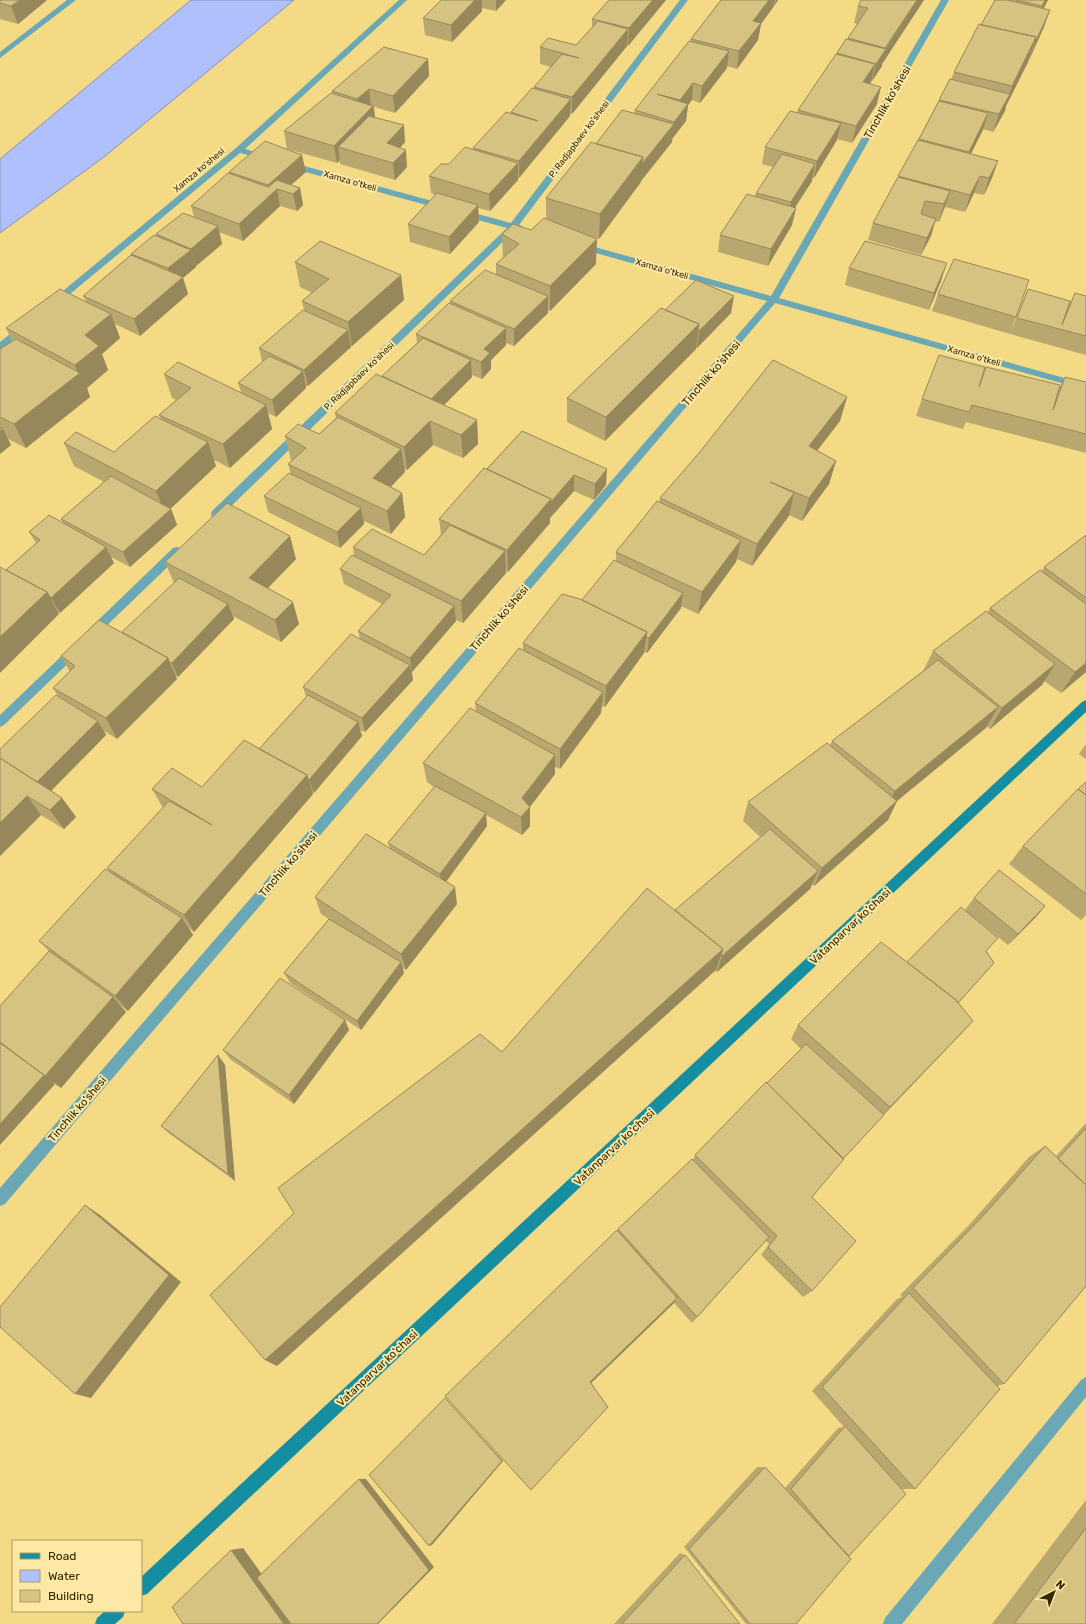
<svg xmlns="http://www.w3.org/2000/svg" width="1086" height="1624" viewBox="0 0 1086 1624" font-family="Rubik,sans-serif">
<rect width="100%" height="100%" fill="#f4da85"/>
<!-- water -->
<path fill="#b0c0fd" stroke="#8a92b2" d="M191,0H294L104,157L0,233V159Z"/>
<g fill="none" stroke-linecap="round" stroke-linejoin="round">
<!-- street -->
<path fill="#6ba8b6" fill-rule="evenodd" d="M67,0H76L0,58V52Z
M399,0H407L245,149L269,156V160H266L240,153L58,304H52L51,302L52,300L236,148Z
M680,0H688L519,225L522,226L523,228L522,230H515L220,517H212L211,514L212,511L507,228L460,215L459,213L460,211L463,210L511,223Z
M941,0H949L779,298L1086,384V390L775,303L5,1204L0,1206V1188L767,301L578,248L577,246L578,244H584L771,296Z
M287,163H293L447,205L448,207L447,209H441L287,167Z
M22,326L27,329L25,331L3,349L0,350V342L19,327Z
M177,547L181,548L182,551L181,554L96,636L92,637L88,636L87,633L88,630L173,548Z
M75,646L79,647L81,650L79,653L4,725L0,727V715L71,647Z
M1086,1377V1397L902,1624H883L885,1618L1081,1380Z"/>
<!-- secondary -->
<path fill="#168ea2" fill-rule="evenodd" d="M1086,700V712L147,1594L141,1596V1577L1082,702Z
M105,1611H125L123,1617L115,1624H95L97,1618Z"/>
</g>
<!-- wall -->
<path fill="#b8a76f" d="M0,0H47L18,24L0,19Z
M441,0H506L496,11L482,8V11L452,42L425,35L423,18Z
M609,0H666L628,46L627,45V46L572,114H570V116L519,178H518V180L490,211L478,208L479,222L450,254L410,242L408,224L435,195L431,193L429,176L474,150L473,148L511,114V112L534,89V87L551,67L540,64V47L576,45L592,28V19Z
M721,0H778L775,5H774V6L761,24L758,40L737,69L727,66V68L700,103L692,100L688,105L686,121L672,139V142L641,181L599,239L585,235L596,264L550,311L548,310V313L514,346L506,343V345L491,360V369L482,379L472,375V377L444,405L477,420L478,444L463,458L433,445L407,470L404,469L405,472L391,487L402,493L405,517L391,534L364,521V524L340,548L268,512L264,496L291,474L288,464L292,461L291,460L285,436L319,434L336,418L335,413L382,376L417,343L416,334L450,304V301L496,274V264L503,258L502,234L531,230L546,219V198L596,144L634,114L635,110L690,42L691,39Z
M924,0L882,64V66L870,84L877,104L852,143L837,139L814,178H812V181L795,207L796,208L792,225L768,266L718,252L720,235L755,196L756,193L773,167L762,164L765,147L797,112L798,110L858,24L854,23L858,6Z
M995,0H1048L1044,8V27L1029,60L1006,106L1005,111L993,132L983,129L971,154L998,161L992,178L984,195L974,193L965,212L945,207L939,222L935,221L931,236L921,255L868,240L873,223L918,140L950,79L951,80L954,72Z
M428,59L429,76L395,113L374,107L375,117L405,142L400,148L407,167L395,180L340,164V160L337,163L287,149L284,131L332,93V91Z
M229,172H306L291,185L300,188L303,205L297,211L280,206L243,241L219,232L222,244L196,266V267L183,278L188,294L140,336L115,324L120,338L102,354L108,370L87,388L90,397L26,448L8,439L11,445L0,454V349L12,341L6,328L86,301L83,296L131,255V254L157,236L156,234L194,217L191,206L230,174Z
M295,262L404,300L352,346H351V347L308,386H306V388L276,417L268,413L272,429L230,468L214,460L216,466L171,508L177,525L130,567L111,557L114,563L60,613L58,612L59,614L6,570L36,543L29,532L63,523L61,519L104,482L74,466L64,443L114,452L161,419L159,415L176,400L172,398L164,374L241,392L238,383L262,362L259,348L304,310L302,301L312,293L300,287Z
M849,268L941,281L929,310L845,285Z
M1028,289L1067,309L1075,293L1086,296V355L1010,334Z
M938,294L1016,317L1010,334L932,311Z
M731,313L697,348H696V349L605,441L567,422V398Z
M1065,377L1086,382V453L966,422L963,429L916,416L922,399L981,381L1058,391Z
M847,397L840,421L817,451L836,461L829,484L802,521L789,515L752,566L737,559L736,562L698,614L681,606V608L647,653L645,652L644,653L605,707L602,706L601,713L560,769L555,767V774L530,807V826L522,835L486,815L487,826L446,882L457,904L406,970L403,968L404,973L361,1030L290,983L284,973L329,919L321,914L315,897L390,848L388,843L434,787L427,782L423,763L476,711L475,703L523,650V643L582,600L616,561V552L659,502L660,498Z
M522,431L606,485L594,500L574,491L550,518V523L508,572L506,571V573L463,623L456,620V621L412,672L413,680L365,732L360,730L362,736L314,793L313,792V794L194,932L189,928L193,935L128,1011L120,1005L126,1012L61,1088L0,1043V1006L49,951L39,941L111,873L107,868L163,808L152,789L202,787L259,749L306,697L303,687L360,639L358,631L382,604L344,584L340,569L354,557L353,547L424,555L441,535L439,519Z
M1086,535V672L1061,693L1044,681L1042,685L990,729L987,726L897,801L888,820L814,886L812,884L810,889L717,972L715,970L277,1366L502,1052L675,910L760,837L743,821L748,802L830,745L832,741L923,671L933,651L988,612L990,608L1042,571L1044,567Z
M296,559L268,588L299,624L281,642L233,616L234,619L178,677L176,676L177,679L117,739L104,731L106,735L51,791L62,798L76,817L64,829L41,815L0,856L58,696L53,688L70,672L61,656L122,632L174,583L165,562Z
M1086,744V759L1079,754Z
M1086,782V915L1081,920L1009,864L1023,846Z
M974,898L1045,906L1035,918L1008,945L972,916L986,952L994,963L958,1003L973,1021L884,1115L843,1159L812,1197V1291L803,1297L761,1255L769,1244L766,1241L692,1323L674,1303L591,1383L618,1229L693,1160L695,1155L801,1049L791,1039L798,1025L907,962L965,910Z
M345,1020L349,1030L294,1104L230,1059L223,1050Z
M218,1055L225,1065L235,1181L170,1134L161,1126Z
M1086,1123V1286L1004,1384L997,1386L915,1489H901L796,1624H746L684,1547L757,1467H765L785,1488L838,1428L844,1427L812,1391L897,1299L902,1297L900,1295L969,1225L1029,1157L1045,1146L1056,1156Z
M1086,1500V1624H992Z
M680,1553L685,1555L740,1624H614Z"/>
<!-- shaded-wall -->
<path fill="#96885a" d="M20,0H47L18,24L11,6Z
M475,0H482V11L452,42L451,25Z
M496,0H506L496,11Z
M653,0H666L628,46L629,28Z
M769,0H775L774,6L761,24L758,40L737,69L739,51L753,21Z
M776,0H778L775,5Z
M917,0H924L882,64V66L872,81L876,64Z
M1045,0H1048L1036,23L1042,6Z
M1050,10L1044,27L1029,60L1035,43Z
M628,29L627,46L572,114V97Z
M1036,37L1028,62L1006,106L1005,111L993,132L999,114L1008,97L1012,86Z
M729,51L727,68L700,103L702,86Z
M428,59L429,76L395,113L393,96Z
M875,64L871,82L859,100L863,82Z
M693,83L692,100L688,105L686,121L672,139L674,122L678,116L680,100Z
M881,87L877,104L852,143L856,126Z
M369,89L371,106L359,116L357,99Z
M571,99L570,116L519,178V161Z
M373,106L376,123L338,147L340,160L337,163L334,146Z
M988,113L983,130L963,169L969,152Z
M841,123L837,140L814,178L817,161Z
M674,124L672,142L641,181L642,164Z
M404,125L405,142L389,160L387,143Z
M406,150L407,167L395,180L393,163Z
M302,155L306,172L284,191L277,189L280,206L243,241L239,224L270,195L268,185Z
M643,157L641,182L599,239L600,214Z
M998,161L992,178L984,195L989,178Z
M518,163V180L490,211L489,194Z
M815,164L812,181L787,220L791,202Z
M980,176L974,193L965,212L970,195Z
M300,188L303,205L297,211L293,194Z
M950,191L944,209L939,222L944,204Z
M478,205L479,222L450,254L449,237Z
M796,208L792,225L768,266L771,249Z
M936,219L931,236L921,255L927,238Z
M218,226L222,244L196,266L191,249Z
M597,239L596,264L550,311V286Z
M191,250L196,267L183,278L188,294L140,336L134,319L173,285L168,268Z
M947,263L941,281L929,310L934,293Z
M401,275L404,300L352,346L348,322Z
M548,296V313L514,346V329Z
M734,296L731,313L697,348L699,331Z
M111,314L120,338L102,354L108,370L87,388L90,397L26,448L14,424L78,374L75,365L85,335Z
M699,324L696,349L605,441L606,417Z
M506,328V345L491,360V369L482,379L481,362L484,349Z
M348,330L351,347L308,386L304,370Z
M471,360L472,377L431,418L430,401Z
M303,371L306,388L276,417L272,400Z
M847,397L840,421L802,470L809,446Z
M266,405L272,429L230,468L223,444Z
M477,420L478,444L463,458L461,435Z
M430,421L433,445L407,470L404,447Z
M3,429L11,445L0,454V431Z
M208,442L216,466L165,514L156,491Z
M401,449L405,472L377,501L373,478Z
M836,461L829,484L802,521L809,498Z
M607,469L606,485L594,500L595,484Z
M574,475V491L550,518V523L508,572L507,550L551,499Z
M402,493L405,517L391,534L387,511Z
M794,493L789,516L752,566L757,544Z
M361,508L364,524L340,548L337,532Z
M171,509L177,525L130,567L123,552Z
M290,536L296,559L256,600L249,578Z
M741,540L736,562L698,614L702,592Z
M106,547L114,563L60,613L51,598Z
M505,551L506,573L463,623L461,601Z
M47,592L59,614L0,673V637Z
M683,593L681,608L647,653L649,638Z
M293,602L299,624L281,642L275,620Z
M228,604L234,619L178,677L172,663Z
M454,606L456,621L412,672L410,658Z
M647,632L644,653L605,707L606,686Z
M168,658L177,679L117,739L106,718Z
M1086,663V672L1061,693L1075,672Z
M1055,664L1042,685L990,729L1002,708Z
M410,665L413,680L365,732L362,718Z
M603,692L601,713L560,769V749Z
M998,707L986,728L886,810L895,791Z
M98,721L106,735L46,796L36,783Z
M358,722L362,736L314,793L309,780Z
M555,755V774L529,808L530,807V826L522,835L521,817L522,798Z
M307,775L313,794L194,932L184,915Z
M27,796L41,815L0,856V823Z
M62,798L76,817L64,829L50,810Z
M897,801L888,820L814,886L822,868Z
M486,813L487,826L442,887L440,874Z
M818,871L810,889L717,972L722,956Z
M455,887L457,904L406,970L401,954Z
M1045,906L1035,918L1008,945L1018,934Z
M182,918L193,935L128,1011L115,996Z
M723,949L716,970L277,1366L265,1360Z
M401,962L404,973L361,1030L357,1021Z
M113,997L126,1012L61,1088L45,1076Z
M345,1020L349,1030L294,1104L289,1095Z
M973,1021L960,1035L879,1119L890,1107Z
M218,1055L225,1065L235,1181L228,1174Z
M44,1075L55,1084L0,1145V1124Z
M85,1205L100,1215L181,1282L91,1398L75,1394Z
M677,1298L673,1304L588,1386L590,1382Z
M445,1398L503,1461L432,1545L429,1546Z
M359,1479H366L434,1567L378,1624H377Z
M243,1548L298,1624H284L231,1550Z"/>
<!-- building -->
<path fill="#d6c281" stroke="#96885a" d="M0,0H20L11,6L0,3Z
M441,0H475L451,25L423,18Z
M609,0H653L629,28L592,19Z
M721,0H769L753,21L761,23L739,51L691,39Z
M861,0H917L885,48L848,38L868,8L858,6Z
M995,0H1007L1050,10L1035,43L1036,37L981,25Z
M1016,0H1045L1042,6Z
M598,21L628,29L572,97L534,87L562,54L579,58L540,47L548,38L576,45Z
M979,24L1036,37L1012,86L954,72Z
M846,39L886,49L876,64L837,53Z
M689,41L729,51L702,86L693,83L680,100L657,94L688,104L674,122L635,110Z
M384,47L428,59L393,96L369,89L357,99L332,91Z
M836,54L875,64L863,82L881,87L856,126L798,110Z
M950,79L1010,94L999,114L939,100Z
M532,88L571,99L519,161L473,148L506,112L538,121L511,112Z
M331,93L373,106L334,146L284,131Z
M939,101L988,113L969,152L919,139Z
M622,110L674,124L642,164L643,157L596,144Z
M790,111L841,123L817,161L765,147Z
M369,116L404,125L387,143L406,150L393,163L338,147Z
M918,140L998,161L989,178L980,176L970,195L898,176Z
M265,141L302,155L268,185L229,172Z
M591,142L643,157L600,214L546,198Z
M465,147L518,163L489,194L429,176L441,164H449Z
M782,154L815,164L791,202L756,193Z
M228,173L268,187L277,180L300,188L293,194L277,189L239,224L191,206Z
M898,177L950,191L944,204L925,201L921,214L936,219L927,238L873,223Z
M437,193L478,205L449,237L408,224Z
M747,194L796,208L771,249L720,235Z
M183,213L218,226L191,249L156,234Z
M544,218L597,239L550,286L496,264L519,244L502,234L513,224L531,230Z
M154,235L191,250L168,268L131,254Z
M320,241L401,275L348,322L302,301L329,279L295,262Z
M865,241L947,263L934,293L849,268Z
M131,255L183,277L134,319L83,296Z
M954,259L1029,280L1016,317L938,294Z
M485,270L548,296L514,329L450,301Z
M696,280L734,296L699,331H698L699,324L665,310Z
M60,289L111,314L85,335L99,346L75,365L6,328Z
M1028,289L1070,301L1062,325L1075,293L1086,296V336L1017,318Z
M449,303L506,328L484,349L490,353L481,362L416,334Z
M661,308L699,324L606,417L567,398Z
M303,310L348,330L304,370L259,348Z
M423,338L471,360L431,399L382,376Z
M16,339L80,373L14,424L0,417V349Z
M939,355L985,367L979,387L986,367L1060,385L1053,410L1065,377L1086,382V434L972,405L969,412L922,399Z
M269,356L303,371L272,400L238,383Z
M773,360L847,397L809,446L836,461L809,498L770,482L794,493L757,544L660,498L699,453Z
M178,362L266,405L223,444L159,415L191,388L164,374Z
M376,374L477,420L461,435L430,421L404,447L335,413Z
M155,416L208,442L156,491L64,443L76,432L114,452Z
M338,417L401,449L373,478L402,493L387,511L288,464L306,448L285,436L298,424L319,434Z
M0,427L3,429L0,431Z
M522,431L607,469L595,484L574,475L551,502V499L487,469Z
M484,468L551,499L507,550L439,519Z
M289,473L361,508L337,532L264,496Z
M111,476L171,509L123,552L61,519Z
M657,501L741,540L702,592L616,552Z
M227,503L290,536L249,578L293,602L275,620L165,562Z
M49,515L106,547L51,598L50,597L47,592L6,570L40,540L29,532Z
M450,525L505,551L461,601L353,547L372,529L424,555Z
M1086,535V598L1044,567Z
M352,555L454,606L410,658L358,631L391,595L340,569Z
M614,560L683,593L649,638L646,637L647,632L582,600Z
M0,567L47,592L0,637Z
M1040,570L1086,604V663L1075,672L990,608Z
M179,578L228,604L172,663L169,662L168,658L122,632Z
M562,594L580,599L647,632L606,686L523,643Z
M986,611L1055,664L1002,708L933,651Z
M99,620L168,658L106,718L53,688L75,666L61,656Z
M351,634L410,665L362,718L303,687Z
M519,648L603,692L560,749L475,703Z
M938,660L998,707L895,791L832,741Z
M56,695L98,721L37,782L0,758V749Z
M308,695L358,722L309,780L308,779L307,775L259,749Z
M470,708L555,755L522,798L530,807L521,817L423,763Z
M244,740L307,775L184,915L107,868L169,801L212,825L152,789L172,768L202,787Z
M827,743L897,801L822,868L748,802Z
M0,758L62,798L50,810L27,796L0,823Z
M1086,782V795L1078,789Z
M435,786L486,813L440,874L388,843Z
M1078,789L1086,795V894L1023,846Z
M770,829L818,871L722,956L721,955L723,949L675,910Z
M366,834L455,887L401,954L315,897Z
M105,869L182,918L115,996L39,941Z
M999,870L1045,906L1018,934L974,898Z
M647,888L723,949L265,1360L210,1295L294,1213L278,1188L480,1034L502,1052Z
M961,907L998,938L986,951L994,963L958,1003L956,1000L907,962Z
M329,919L401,962L357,1021L284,973Z
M881,942L956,1000L973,1021L890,1107L798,1025Z
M49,951L113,997L45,1076L0,1042V1006Z
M280,978L345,1020L289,1095L223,1050Z
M0,1043L44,1075L0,1124Z
M806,1044L884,1115L843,1159L767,1083Z
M218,1055L228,1174L161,1126Z
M766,1082L844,1159L812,1197L856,1241L812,1291L768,1247L777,1236L695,1155Z
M1086,1128V1185L1058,1159Z
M1045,1146L1086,1185V1286L1004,1384L913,1288L983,1216Z
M692,1159L769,1237L697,1317L618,1229Z
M85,1205L169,1275L75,1394L0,1327V1307Z
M617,1230L677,1298L590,1382L608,1407L531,1490L445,1396Z
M909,1293L1000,1389L915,1489L822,1387Z
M445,1398L502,1461L429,1546L369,1475Z
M845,1426L906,1494L849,1556L833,1539L791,1489Z
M765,1467L851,1559L796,1624H750L689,1549Z
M359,1479L429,1570L377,1624H291L257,1578Z
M1086,1528V1624H1014Z
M231,1550L284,1624H183L172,1607Z
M685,1555L740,1624H622Z"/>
<g text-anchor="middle" stroke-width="4" stroke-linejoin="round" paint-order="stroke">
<!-- far-street labels -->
<g font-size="9" fill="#312702" stroke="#fde8a5">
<text transform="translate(579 139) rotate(-53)" y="3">P. Radjapbaev ko'shesi</text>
<text transform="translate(199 170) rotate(-40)" y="3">Xamza ko'shesi</text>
<text transform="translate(350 181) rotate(16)" y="3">Xamza o'tkeli</text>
<text transform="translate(662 269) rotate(16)" y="3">Xamza o'tkeli</text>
<text transform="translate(974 356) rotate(16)" y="3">Xamza o'tkeli</text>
<text transform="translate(359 376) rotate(-44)" y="3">P. Radjapbaev ko'shesi</text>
</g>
<!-- street labels -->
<g font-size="11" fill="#312702" stroke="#fde8a5">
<text transform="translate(887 102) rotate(-60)" y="4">Tinchlik ko'shesi</text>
<text transform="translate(711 373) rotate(-49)" y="4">Tinchlik ko'shesi</text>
<text transform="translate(499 618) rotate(-49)" y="4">Tinchlik ko'shesi</text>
<text transform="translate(288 864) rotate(-49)" y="4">Tinchlik ko'shesi</text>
<text transform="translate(850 926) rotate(-43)" y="4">Vatanparvar ko'chasi</text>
<text transform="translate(77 1109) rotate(-49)" y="4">Tinchlik ko'shesi</text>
<text transform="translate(614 1147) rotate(-43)" y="4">Vatanparvar ko'chasi</text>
<text transform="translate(377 1368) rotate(-43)" y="4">Vatanparvar ko'chasi</text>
</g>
</g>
<!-- legend -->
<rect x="12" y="1540" width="130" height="72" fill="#fde8a5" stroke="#ab9b64"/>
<rect x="20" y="1553" width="20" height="6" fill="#168ea2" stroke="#ab9b64"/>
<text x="48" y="1560" font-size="12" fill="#312702">Road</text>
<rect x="20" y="1570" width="20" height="12" fill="#b0c0fd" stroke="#ab9b64"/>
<text x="48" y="1580" font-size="12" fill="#312702">Water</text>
<rect x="20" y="1590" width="20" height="12" fill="#d6c281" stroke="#ab9b64"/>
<text x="48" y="1600" font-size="12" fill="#312702">Building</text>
<!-- north arrow -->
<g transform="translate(1054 1592) rotate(42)" stroke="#fde8a5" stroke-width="3" paint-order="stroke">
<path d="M0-3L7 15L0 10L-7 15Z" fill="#312702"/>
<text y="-6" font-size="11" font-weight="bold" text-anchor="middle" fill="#312702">N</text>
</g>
</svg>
